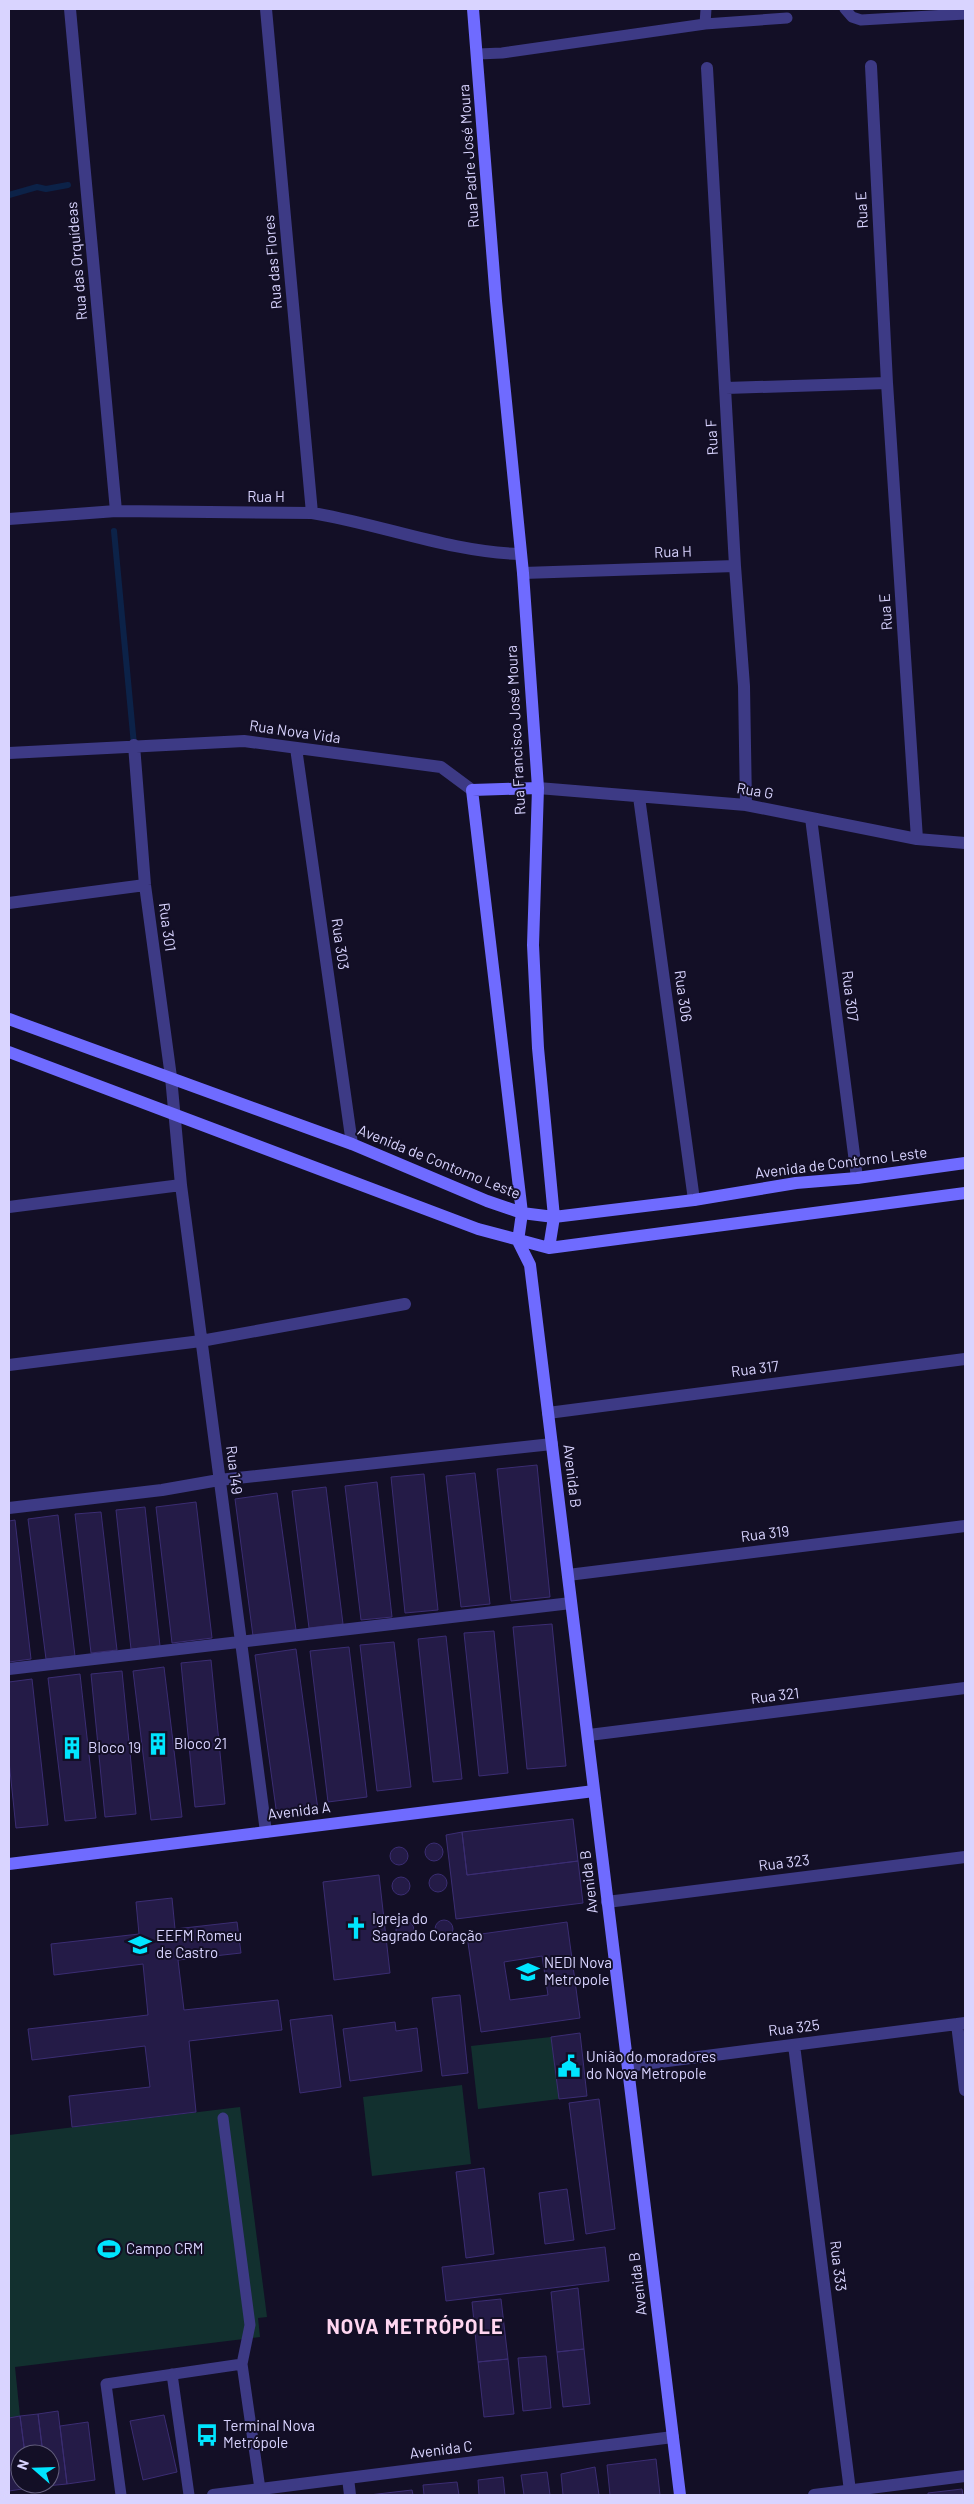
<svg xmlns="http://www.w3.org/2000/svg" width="974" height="2504" viewBox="0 0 974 2504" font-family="Barlow,sans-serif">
<rect width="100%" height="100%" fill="#130f26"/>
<!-- green -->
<path fill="#12302f" d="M551,2037L559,2099L478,2109L471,2046Z
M462,2085L471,2164L372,2176L363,2097Z
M240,2107L267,2317L258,2318L260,2337L15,2367L20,2416L9,2418V2135Z"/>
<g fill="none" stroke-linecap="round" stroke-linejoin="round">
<!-- stream -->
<path stroke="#0c2248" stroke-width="6" d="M9,195L37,187L46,189L68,185
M114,531L134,745"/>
</g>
<!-- building -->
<path fill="#241b47" stroke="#3b2d73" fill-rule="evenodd" d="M537,1465L550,1597L511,1601L497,1469Z
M475,1473L490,1604L461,1607L446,1476Z
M424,1474L438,1610L405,1613L391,1477Z
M377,1482L392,1617L361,1620L345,1486Z
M326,1487L343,1624L309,1628L292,1491Z
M277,1493L296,1630L253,1636L235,1499Z
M196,1502L212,1638L172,1643L156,1507Z
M145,1507L160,1646L131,1649L116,1510Z
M101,1512L117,1650L91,1653L75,1514Z
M58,1515L75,1656L46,1659L28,1519Z
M15,1520L31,1659L9,1662V1521Z
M552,1624L566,1766L527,1769L513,1627Z
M494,1631L508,1773L479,1776L464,1633Z
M446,1636L462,1779L433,1782L418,1639Z
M394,1642L411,1787L377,1791L360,1645Z
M349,1647L367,1797L328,1802L310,1651Z
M296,1649L318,1810L277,1816L255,1655Z
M211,1660L225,1804L195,1807L181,1663Z
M164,1667L182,1817L151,1820L133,1671Z
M122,1671L136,1814L105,1817L91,1674Z
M80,1674L96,1818L65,1821L48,1678Z
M32,1679L48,1825L16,1828L9,1761V1682Z
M573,1819L578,1861L467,1875L462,1832Z
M462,1832L467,1875L578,1861L583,1903L456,1919L446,1835Z
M425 1852a9 9 0 1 1 18 0a9 9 0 1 1-18 0Z
M390 1856a9 9 0 1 1 18 0a9 9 0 1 1-18 0Z
M429 1883a9 9 0 1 1 18 0a9 9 0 1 1-18 0Z
M379,1875L390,1973L334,1980L323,1882Z
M392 1886a9 9 0 1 1 18 0a9 9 0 1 1-18 0Z
M172,1898L175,1929L237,1922L241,1953L178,1960L184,2010L278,2000L282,2030L189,2041L196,2112L72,2127L69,2096L150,2087L145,2046L32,2060L28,2029L148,2015L143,1964L54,1975L51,1944L139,1934L136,1902Z
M435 1929a9 9 0 1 1 18 0a9 9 0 1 1-18 0Z
M396 1930a9 9 0 1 1 18 0a9 9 0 1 1-18 0Z
M567,1922L580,2018L481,2032L467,1936ZM542,1956L548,1995L510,2000L504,1962Z
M460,1995L468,2073L442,2076L432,1998Z
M332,2015L341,2087L300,2093L290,2020Z
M395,2022L396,2031L417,2028L422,2071L350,2081L343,2029Z
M580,2033L587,2096L559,2099L551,2037Z
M599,2099L615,2229L586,2234L569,2103Z
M484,2168L494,2254L466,2258L456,2172Z
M567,2189L574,2240L545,2244L539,2193Z
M605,2247L609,2281L446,2301L442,2267Z
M578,2288L584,2349L557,2352L551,2292Z
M501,2299L508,2359L478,2362L472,2302Z
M584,2349L590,2404L563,2407L557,2352Z
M546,2356L551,2408L523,2411L518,2358Z
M508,2359L514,2414L484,2417L478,2362Z
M58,2411L67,2484L46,2486V2484H50V2454H43L38,2414Z
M38,2414L43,2454H25L20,2416Z
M164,2415L177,2472L143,2480L130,2421Z
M20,2416L25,2454H20V2484H29V2488L9,2491V2418Z
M88,2422L95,2480L67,2484L60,2426Z
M656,2459L660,2495H610L607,2465Z
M595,2467L599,2495H563L561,2474Z
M547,2472L550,2495H524L521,2475Z
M503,2477L505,2495H479L478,2480Z
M457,2482L459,2495H424L423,2485Z
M962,2489L963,2495H928V2493Z
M412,2490L413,2495H369Z"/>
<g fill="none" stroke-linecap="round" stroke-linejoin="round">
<!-- lane -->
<path stroke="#3d3a85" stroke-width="11" d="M845,9L852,17L861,20L965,14
M705,24L706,9
M478,54L502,53L705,24L787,18
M223,2118L250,2325L242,2364L260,2489
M172,2374L189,2495
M121,2495L106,2384L242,2364"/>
<!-- street -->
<path stroke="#3d3a85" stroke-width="12" d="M70,9L116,511
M266,9L312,513
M871,66L887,383L917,839
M707,68L735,566L744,686L746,805
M726,388L887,383
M9,519L116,511L312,513C381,524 449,552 520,554
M523,573L735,566
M134,745L145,885L171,1077L181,1185L266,1832
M296,748L352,1144
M9,753L244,741L441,767L472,790
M538,788L746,805L917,839L965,843
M639,797L694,1200
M811,818L857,1178
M9,903L145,885
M9,1207L181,1185
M9,1365L201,1341L405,1304
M548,1413L965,1359
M9,1508L162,1490L219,1480L552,1444
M568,1575L965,1526
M9,1669L571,1603
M589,1735L965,1688
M607,1902L965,1857
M957,2024L965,2090
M794,2045L850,2491
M628,2066L965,2023
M348,2478L350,2495
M213,2495L673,2437
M814,2495L965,2476"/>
<!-- secondary -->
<path stroke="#6f6bff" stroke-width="12" d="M473,9L496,301L523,573L538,788L533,945L538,1048L554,1217L549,1248
M9,1019L352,1144L487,1201L522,1213L554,1217L694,1200L796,1183L857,1178L965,1163
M9,1052L478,1229L549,1248L965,1193
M518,1241L530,1265L680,2495
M518,1241L522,1213L472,790L538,788
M9,1864L594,1791"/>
</g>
<!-- icons -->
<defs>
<symbol id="building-bare" viewBox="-9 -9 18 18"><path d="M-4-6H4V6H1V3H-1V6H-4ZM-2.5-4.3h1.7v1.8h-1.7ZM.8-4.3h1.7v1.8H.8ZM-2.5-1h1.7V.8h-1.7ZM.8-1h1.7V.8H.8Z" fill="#00e5ff" stroke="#130f26" stroke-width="2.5" paint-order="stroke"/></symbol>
<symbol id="church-bare" viewBox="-9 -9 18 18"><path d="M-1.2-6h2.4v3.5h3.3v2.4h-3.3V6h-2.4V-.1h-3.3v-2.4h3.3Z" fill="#00e5ff" stroke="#130f26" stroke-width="2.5" paint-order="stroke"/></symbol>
<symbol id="school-bare" viewBox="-9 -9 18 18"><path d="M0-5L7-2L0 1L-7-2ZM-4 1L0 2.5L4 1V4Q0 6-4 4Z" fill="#00e5ff" stroke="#130f26" stroke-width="2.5" paint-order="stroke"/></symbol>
<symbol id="civic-bare" viewBox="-9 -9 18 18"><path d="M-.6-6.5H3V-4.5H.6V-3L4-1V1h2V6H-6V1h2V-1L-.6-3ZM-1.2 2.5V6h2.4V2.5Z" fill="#00e5ff" stroke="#130f26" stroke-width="2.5" paint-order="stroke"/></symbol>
<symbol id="stadium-bare" viewBox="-9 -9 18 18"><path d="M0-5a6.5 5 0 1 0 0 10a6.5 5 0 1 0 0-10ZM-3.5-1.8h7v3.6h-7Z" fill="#00e5ff" stroke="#130f26" stroke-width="2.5" paint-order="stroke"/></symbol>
<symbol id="bus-bare" viewBox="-9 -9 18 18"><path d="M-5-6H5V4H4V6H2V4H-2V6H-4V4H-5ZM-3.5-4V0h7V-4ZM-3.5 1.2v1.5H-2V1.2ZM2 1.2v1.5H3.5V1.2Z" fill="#00e5ff" stroke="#130f26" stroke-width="2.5" paint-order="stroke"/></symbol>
</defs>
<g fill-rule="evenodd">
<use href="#building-bare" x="142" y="1728" width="32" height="32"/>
<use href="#building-bare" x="56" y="1732" width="32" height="32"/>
<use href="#church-bare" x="340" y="1912" width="32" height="32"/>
<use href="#school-bare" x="124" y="1929" width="32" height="32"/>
<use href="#school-bare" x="512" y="1956" width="32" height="32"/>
<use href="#civic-bare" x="553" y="2050" width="32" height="32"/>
<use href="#stadium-bare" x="93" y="2233" width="32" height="32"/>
<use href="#bus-bare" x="191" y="2419" width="32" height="32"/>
</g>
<g text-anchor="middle" stroke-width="4" stroke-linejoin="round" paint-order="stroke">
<!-- street labels -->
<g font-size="15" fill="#d9d4ff" stroke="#130f26">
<text transform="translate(469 156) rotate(-94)" y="5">Rua Padre José Moura</text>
<text transform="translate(862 210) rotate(-93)" y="5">Rua E</text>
<text transform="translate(77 261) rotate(-95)" y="5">Rua das Orquídeas</text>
<text transform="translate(273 262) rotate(-95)" y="5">Rua das Flores</text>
<text transform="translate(712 437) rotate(-93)" y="5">Rua F</text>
<text x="266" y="502">Rua H</text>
<text transform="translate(673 552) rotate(-2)" y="5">Rua H</text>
<text transform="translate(886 612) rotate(-94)" y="5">Rua E</text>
<text transform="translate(516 730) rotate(-93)" y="5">Rua Francisco José Moura</text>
<text transform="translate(295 732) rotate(8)" y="5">Rua Nova Vida</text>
<text transform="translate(755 791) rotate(9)" y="5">Rua G</text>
<text transform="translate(167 927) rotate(82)" y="5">Rua 301</text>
<text transform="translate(340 944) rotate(82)" y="5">Rua 303</text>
<text transform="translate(683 996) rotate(82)" y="5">Rua 306</text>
<text transform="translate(850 996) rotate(83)" y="5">Rua 307</text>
<text transform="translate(439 1162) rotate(22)" y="5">Avenida de Contorno Leste</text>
<text transform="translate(841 1163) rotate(-7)" y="5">Avenida de Contorno Leste</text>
<text transform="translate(755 1369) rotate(-7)" y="5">Rua 317</text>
<text transform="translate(234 1470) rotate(83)" y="5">Rua 149</text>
<text transform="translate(572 1476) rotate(83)" y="5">Avenida B</text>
<text transform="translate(765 1534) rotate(-7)" y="5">Rua 319</text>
<text transform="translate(775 1696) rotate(-7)" y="5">Rua 321</text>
<text transform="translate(299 1811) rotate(-7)" y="5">Avenida A</text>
<text transform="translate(784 1863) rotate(-7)" y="5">Rua 323</text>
<text transform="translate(589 1882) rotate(-97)" y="5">Avenida B</text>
<text transform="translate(794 2028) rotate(-7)" y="5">Rua 325</text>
<text transform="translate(838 2266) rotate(83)" y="5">Rua 333</text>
<text transform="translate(638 2284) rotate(-97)" y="5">Avenida B</text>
<text transform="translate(441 2450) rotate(-7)" y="5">Avenida C</text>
</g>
<!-- poi labels -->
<g font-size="15" fill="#d9d4ff" stroke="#130f26" text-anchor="start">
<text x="174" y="1749">Bloco 21</text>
<text x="88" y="1753">Bloco 19</text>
<text x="372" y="1924">Igreja do<tspan x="372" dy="17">Sagrado Coração</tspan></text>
<text x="156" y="1941">EEFM Romeu<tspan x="156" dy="17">de Castro</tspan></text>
<text x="544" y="1968">NEDI Nova<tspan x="544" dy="17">Metropole</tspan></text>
<text x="586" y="2062">União do moradores<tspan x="586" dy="17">do Nova Metropole</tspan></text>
<text x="126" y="2254">Campo CRM</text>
<text x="223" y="2431">Terminal Nova<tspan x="223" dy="17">Metrópole</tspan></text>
</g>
<!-- district labels -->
<g font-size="20" font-weight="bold" letter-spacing="1" fill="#ffd6f0" stroke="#130f26">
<text x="415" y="2334">NOVA METRÓPOLE</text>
</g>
</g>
<!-- border -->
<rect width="974" height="2504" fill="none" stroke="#d9d4ff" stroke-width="20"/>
<!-- north arrow -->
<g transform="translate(35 2469) rotate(290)"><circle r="24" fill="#130f26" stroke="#625e7d"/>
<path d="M0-4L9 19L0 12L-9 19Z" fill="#00e5ff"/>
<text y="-8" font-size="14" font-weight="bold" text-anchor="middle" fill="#d9d4ff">N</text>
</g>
</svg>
